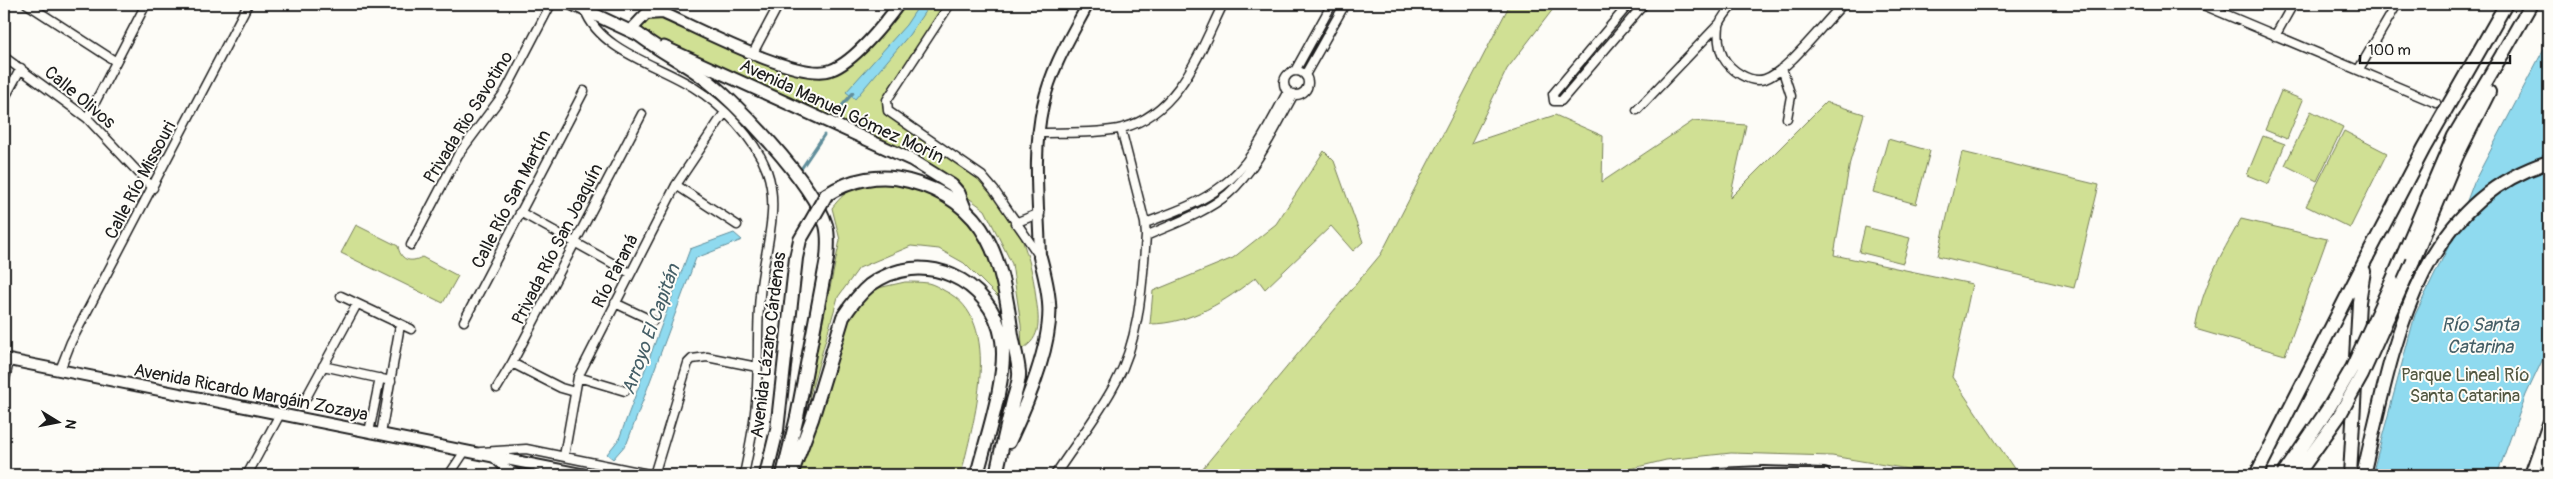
<svg xmlns="http://www.w3.org/2000/svg" width="2553" height="479" viewBox="0 0 2553 479" font-family="Pangolin,sans-serif">
<rect width="100%" height="100%" fill="#fdfcf7"/>
<filter id="ink" filterUnits="userSpaceOnUse"><feTurbulence type="fractalNoise" baseFrequency=".02" numOctaves="2"/><feDisplacementMap in="SourceGraphic" scale="10" xChannelSelector="R" yChannelSelector="G"/><feConvolveMatrix kernelMatrix="1 2 1 2 8 2 1 2 1" color-interpolation-filters="sRGB"/></filter>
<g filter="url(#ink)">
<!-- green -->
<path fill="#d0e094" stroke="#767e58" d="M899,4H950L887,100L891,115C917,131 945,146 969,165C1009,196 1031,249 1036,298C1039,319 1042,338 1022,349L1021,325L1012,264L985,210L933,172L630,31L646,14L663,13L795,68L838,67Z
M1510,4H1557L1507,69L1471,143L1555,115L1603,136L1602,182L1693,121L1746,125L1730,198L1826,102L1864,114L1850,162L1834,255L1972,284L1952,377L2015,470L2032,475H1943L1832,456L1731,453L1666,460L1605,475H1197L1381,254Z
M2281,91L2303,100L2287,139L2265,130Z
M2311,111L2343,127L2317,181L2285,165Z
M2344,131L2387,153L2350,228L2306,206Z
M2263,136L2285,144L2269,184L2247,175Z
M1888,139L1930,151L1916,204L1873,192Z
M1324,151L1334,161L1363,242L1353,251L1331,226L1265,289L1256,277C1226,301 1190,324 1150,324L1153,291L1233,258L1276,224Z
M1962,152L2099,185L2074,288L1938,256Z
M884,182L917,185L968,217L993,259L1001,300L964,263L939,249L911,246L859,268L838,297L802,422L840,240L832,208C848,187 858,184 884,182Z
M2241,219L2327,239L2285,355L2195,329C2203,285 2219,258 2241,219Z
M356,225L398,246C400,259 409,264 422,257L458,276L443,303L341,253Z
M1865,227L1910,238L1903,263L1859,252Z
M905,282C912,282 920,282 928,283C933,284 940,288 945,291C1006,320 972,426 961,475H790L857,298L878,288Z"/>
<!-- water -->
<path fill="#8fdaef" stroke="#618e9b" d="M920,4H930L909,35L855,99L846,92L906,25Z
M2549,39V346L2526,395L2497,475H2372L2415,315L2455,233L2474,182Z
M734,233L742,240L696,258L627,443L613,459L607,454L619,439L690,249Z"/>
<g fill="none" stroke-linecap="round" stroke-linejoin="round">
<!-- stream -->
<path stroke="#618e9b" stroke-width="3" d="M839,109L853,93
M799,172L824,135"/>
<defs>
<path id="minor" d="M27,4L115,61
M950,4L887,100L888,111L982,176L994,190L1040,257
M1629,4L1553,94L1554,101H1561L1644,4
M1733,4C1729,10 1720,19 1719,26C1718,35 1719,48 1723,57C1730,70 1750,84 1765,79C1787,72 1825,22 1843,4
M2201,4L2436,103
M585,10C600,51 659,65 693,87C722,105 755,138 767,171C781,210 763,255 760,295C756,334 760,373 755,412C753,433 748,454 744,475
M646,14L652,4
M2275,36L2293,4
M753,53L779,4
M4,57L87,118L153,188
M1782,68L1791,96L1787,118
M2359,69L2397,4
M1295,71L1332,4
M1284 83a12 12 0 1 1 24 0a12 12 0 1 1-24 0Z
M1305,75L1345,4
M4,99L21,68
M1637,110L1719,24
M87,118L146,4
M1037,133C1062,132 1100,134 1122,128C1179,114 1200,51 1223,4
M676,185L737,225
M520,212L630,273
M1015,223L1040,213
M1145,223C1172,213 1199,204 1222,186C1252,164 1270,123 1288,91
M1146,236C1173,224 1205,213 1228,194C1257,169 1275,127 1294,94
M411,245L458,155L505,92L551,4
M341,296L411,329
M615,303L653,321
M464,321L584,91
M512,363L561,388L575,392
M323,366L391,381
M60,370L71,342L248,4
M578,377L625,391
M4,385L9,360
M497,388L512,363L642,114
M306,398L357,304
M369,432L380,378
M381,434L400,325
M481,452L526,449L653,475
M492,456L502,466L519,475
M564,456L578,377L676,185L725,112
M247,475L280,414
M449,475L465,451
M654,475L688,363L692,359L707,357L757,367
M1055,475C1075,444 1099,415 1116,382C1140,338 1142,285 1146,236L1145,223L1121,129"/>
<path id="tertiary" d="M630,31L646,14L663,13C697,28 798,82 831,70C854,62 885,23 899,4
M1040,257C1039,208 1032,153 1043,105C1051,68 1071,36 1088,4
M4,359L586,475"/>
<path id="secondary" d="M572,4L645,38
M664,47L912,160L952,185L959,193L965,208"/>
<path id="primary" d="M2503,53L2531,4
M2367,257L2424,148L2506,4"/>
<path id="trunk" d="M638,34C657,49 679,60 699,74C735,100 813,183 826,225C829,236 828,248 827,259L797,417L783,475
M826,195C851,179 881,173 909,181C990,202 1002,262 1012,335C1014,347 1018,360 1019,372C1020,381 1015,393 1013,401C1007,426 1001,451 996,475
M2413,261L2457,156L2489,92
M2392,281L2454,136L2503,53
M2356,358L2359,302L2364,271
M1009,442C1026,406 1053,342 1049,303C1048,287 1044,272 1040,257
M766,475L777,430L796,258L800,240L810,223
M791,475L812,419L843,317C851,305 859,294 870,285C922,247 992,279 1002,340C1008,377 986,438 977,475
M1717,475L1763,473L1824,475
M2256,475L2367,257
M2350,475L2355,386
M2363,475C2392,355 2413,204 2549,162
M2531,475L2549,424
M2544,475L2549,462"/>
</defs>
<!-- minor casing -->
<use href="#minor" stroke="#1c1c1c" stroke-width="11"/>
<!-- tertiary casing -->
<use href="#tertiary" stroke="#1c1c1c" stroke-width="14"/>
<!-- secondary casing -->
<use href="#secondary" stroke="#1c1c1c" stroke-width="15"/>
<!-- primary casing -->
<use href="#primary" stroke="#1c1c1c" stroke-width="16"/>
<!-- trunk casing -->
<use href="#trunk" stroke="#1c1c1c" stroke-width="16"/>
<!-- minor -->
<use href="#minor" stroke="#fdfcf7" stroke-width="8"/>
<!-- tertiary -->
<use href="#tertiary" stroke="#fdfcf7" stroke-width="10"/>
<!-- secondary -->
<use href="#secondary" stroke="#fdfcf7" stroke-width="11"/>
<!-- primary -->
<use href="#primary" stroke="#fdfcf7" stroke-width="12"/>
<!-- trunk -->
<use href="#trunk" stroke="#fdfcf7" stroke-width="12"/>
<defs>
<path id="trunk-bridge" d="M810,223L826,195
M2283,475L2330,406L2352,368L2392,281
M2297,475L2339,416L2362,375L2413,261"/>
</defs>
<!-- trunk-bridge casing -->
<use href="#trunk-bridge" stroke="#1c1c1c" stroke-width="16" stroke-linecap="butt"/>
<!-- trunk-bridge -->
<use href="#trunk-bridge" stroke="#fdfcf7" stroke-width="12"/>
</g>
</g>
<g text-anchor="middle" stroke-width="4" stroke-linejoin="round" paint-order="stroke">
<!-- street labels -->
<g font-size="18" fill="#1c1c1c" stroke="#fdfcf7">
<text transform="translate(80 97) rotate(40)" y="6">Calle Olivos</text>
<text transform="translate(842 111) rotate(25)" y="6">Avenida Manuel Gómez Morín</text>
<text transform="translate(468 117) rotate(-58)" y="6">Privada Rio Savotino</text>
<text transform="translate(140 180) rotate(-62)" y="6">Calle Río Missouri</text>
<text transform="translate(511 199) rotate(-63)" y="6">Calle Río San Martín</text>
<text transform="translate(557 244) rotate(-63)" y="6">Privada Río San Joaquín</text>
<text transform="translate(615 271) rotate(-63)" y="6">Río Paraná</text>
<text transform="translate(768 345) rotate(-83)" y="6">Avenida Lázaro Cárdenas</text>
<text transform="translate(251 392) rotate(11)" y="6">Avenida Ricardo Margáin Zozaya</text>
</g>
<!-- park labels -->
<g font-size="18" fill="#525740" stroke="#fdfcf7">
<text x="2465" y="381">Parque Lineal Río<tspan x="2465" dy="21">Santa Catarina</tspan></text>
</g>
<!-- water labels -->
<g font-size="19" font-style="italic" fill="#445e66" stroke="#fdfcf7">
<text x="2480" y="331">Río Santa<tspan x="2480" dy="22">Catarina</tspan></text>
<text transform="translate(650 329) rotate(-70)" y="7">Arroyo El Capitán</text>
</g>
</g>
<!-- margin -->
<rect width="2553" height="479" fill="none" stroke="#fdfcf7" stroke-width="20"/>
<rect x="10" y="10" width="2533" height="459" fill="none" stroke="#1c1c1c" stroke-width="2" filter="url(#ink)"/>
<!-- north arrow -->
<g transform="translate(58 422) rotate(100)" stroke="#fdfcf7" stroke-width="4" paint-order="stroke">
<path d="M0-4L9 19L0 12L-9 19Z" fill="#1c1c1c"/>
<text y="-8" font-size="14" font-weight="bold" text-anchor="middle" fill="#1c1c1c">N</text>
</g>
<!-- scale -->
<path d="M2360 55v8h150v-8" fill="none" stroke="#1c1c1c" stroke-width="2.5"/>
<text x="2368" y="55" font-size="15" fill="#1c1c1c" stroke="#fdfcf7" stroke-width="4" paint-order="stroke">100 m</text>
</svg>
